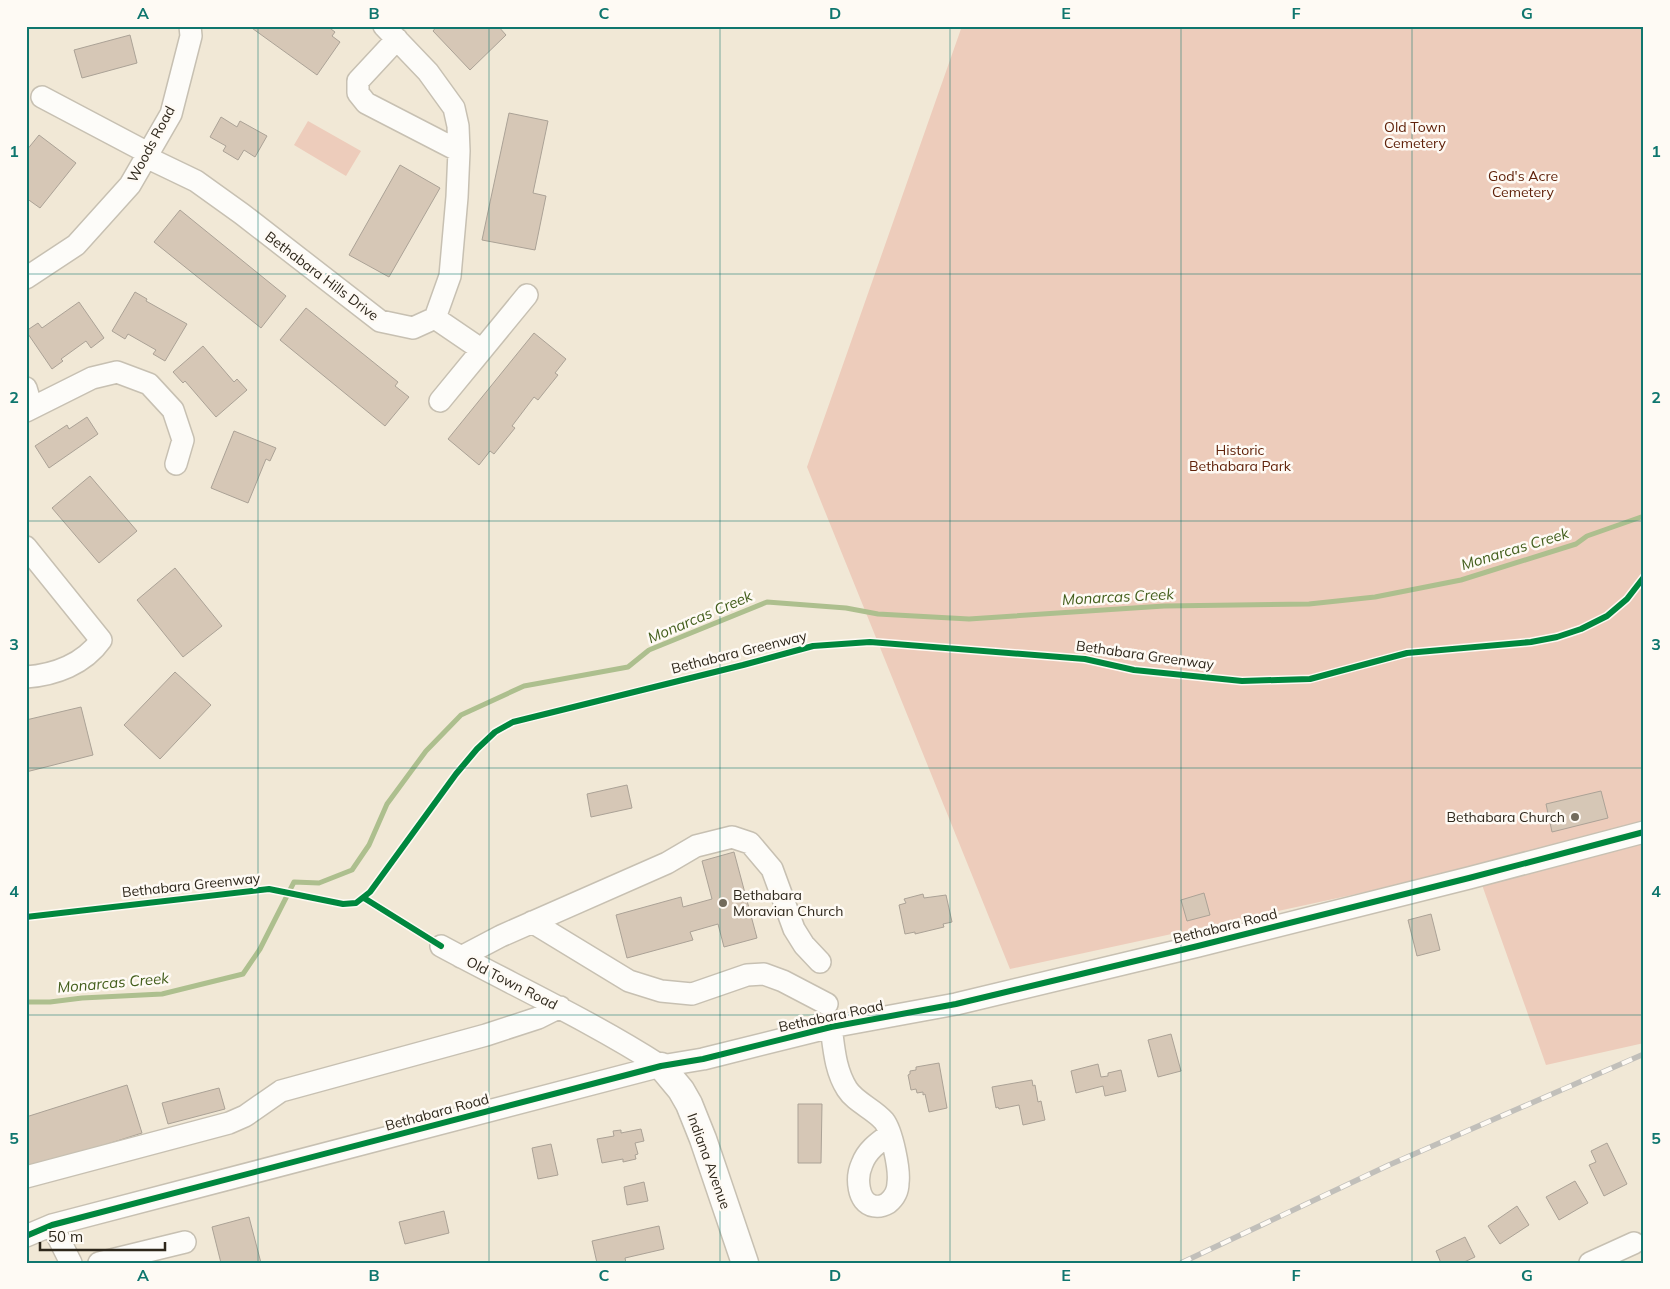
<svg xmlns="http://www.w3.org/2000/svg" width="1670" height="1289" viewBox="0 0 1670 1289" font-family="Mulish,sans-serif">
<rect width="100%" height="100%" fill="#f1e8d6"/>
<!-- green -->
<path fill="#edccbb" d="M962,26H1644V1043L1546,1065L1476,868L1010,969L807,467Z
M308,121L361,151L346,176L294,145Z"/>
<g fill="none" stroke-linecap="round" stroke-linejoin="round">
<!-- stream -->
<path stroke="#adbf8e" stroke-width="5" d="M26,1002H50L82,998L162,994L243,974L260,949L294,882L319,883L352,870L369,845L387,804L426,751L461,715L524,686L628,667L649,650L767,602L846,608L878,614L969,619L1164,606L1309,604L1375,597L1461,580L1576,544L1587,536L1644,516"/>
</g>
<!-- building -->
<path fill="#d6c7b6" stroke="#aba296" d="M249,26H327L335,32L332,36L340,42L317,75Z
M437,26H498L506,35L470,70L433,31Z
M130,35L137,63L82,78L74,50Z
M509,113L548,121L533,193L546,196L535,250L482,240Z
M221,117L237,127L240,121L267,136L255,157L244,150L238,160L223,151L226,146L210,137Z
M39,135L76,163L40,208L26,198V151Z
M400,165L440,188L389,277L349,255Z
M180,210L286,296L261,328L154,242Z
M135,292L147,299L146,301L187,324L165,361L153,354L156,350L128,334L125,339L112,331Z
M79,302L104,338L91,348L86,341L61,359L63,361L52,369L26,331L38,323L42,328Z
M306,308L398,382L395,386L409,397L385,426L280,340Z
M534,333L566,359L555,373L558,375L538,400L534,397L512,426L515,428L494,454L490,451L479,465L448,439Z
M203,346L234,382L237,379L247,390L216,417L185,381L183,383L173,372Z
M87,417L98,434L49,468L35,446L67,425L69,429Z
M234,431L276,448L270,461L266,459L248,503L211,488Z
M90,476L137,531L99,563L52,508Z
M175,568L222,626L183,657L137,600Z
M175,672L211,705L160,759L124,725Z
M81,707L93,755L26,772V720Z
M627,785L632,808L591,817L587,794Z
M1601,791L1608,818L1552,832L1546,804Z
M734,852L757,938L724,947L718,924L690,932L693,940L627,958L616,915L681,897L683,907L712,899L702,861Z
M1204,893L1210,915L1187,921L1181,900Z
M923,894L924,898L946,895L952,922L943,924L944,927L915,934V932L905,934L899,905L906,903L904,899Z
M1431,914L1440,950L1417,956L1408,920Z
M1171,1034L1181,1071L1158,1077L1148,1040Z
M939,1063L947,1108L929,1112L925,1094L923,1095V1092L917,1093L916,1089L911,1090L908,1075L910,1074V1071L916,1070V1067Z
M1098,1064L1101,1077L1108,1076V1073L1121,1070L1126,1091L1105,1096L1103,1086L1076,1093L1071,1071Z
M1032,1080L1033,1086L1035,1085L1038,1102L1041,1101L1045,1120L1023,1125L1019,1105L999,1109L998,1107L996,1108L992,1087Z
M127,1085L142,1133L26,1170V1117Z
M219,1088L225,1109L168,1124L162,1103Z
M798,1104H822L821,1163H798Z
M641,1129L644,1141L635,1143L638,1154L635,1155L636,1159L623,1162V1159L602,1163L597,1139L614,1136L613,1131L621,1130V1133Z
M1607,1143L1627,1184L1604,1196L1589,1165L1596,1162L1591,1151Z
M551,1144L558,1175L538,1179L532,1148Z
M1575,1181L1588,1203L1559,1220L1546,1197Z
M644,1182L648,1201L627,1205L624,1187Z
M1517,1206L1529,1225L1500,1244L1488,1226Z
M444,1211L449,1233L405,1244L399,1222Z
M249,1217L261,1263H221L212,1227Z
M659,1226L664,1249L625,1258L626,1263H597L592,1241Z
M1465,1237L1475,1257L1462,1263H1441L1436,1251Z"/>
<g fill="none" stroke-linecap="round" stroke-linejoin="round">
<defs>
<path id="minor" d="M397,39L358,81V93L366,103L459,151
M42,97L148,153
M146,157L196,181L242,214L380,321L413,328L435,318L450,276L457,197L459,151L458,126L454,108L428,72L384,26
M26,278L76,245L130,185L171,114L191,36L190,26
M435,318L482,350
M26,388L29,398L26,408
M440,401L527,295
M26,411L92,378L117,372L149,384L173,410L183,440L176,464
M26,547L101,640C84,664 55,675 26,677
M532,922L629,981L661,991L692,994L747,975L764,974L783,981L827,1004
M441,946C515,986 591,1021 661,1066
M461,957L501,936L667,863L696,846L732,837L750,843L772,869L794,929L804,945L820,962
M831,1027C834,1048 835,1070 847,1089C855,1102 874,1109 884,1121C892,1131 900,1170 898,1183C898,1191 894,1198 888,1203C883,1206 880,1207 874,1206C857,1203 856,1177 862,1164C867,1150 879,1142 890,1134
M26,1177L229,1123L245,1116L281,1091L486,1035L538,1018L560,1007
M52,1225L71,1263
M26,1236L52,1225L661,1066L703,1059L831,1027L956,1004L1198,946L1469,878L1644,832
M99,1263L185,1242
M1590,1263L1634,1243"/>
<path id="major" d="M661,1066L681,1090L689,1104L703,1139L745,1263"/>
</defs>
<!-- minor casing -->
<use href="#minor" stroke="#c7c0b2" stroke-width="24"/>
<!-- major casing -->
<use href="#major" stroke="#c7c0b2" stroke-width="29"/>
<!-- minor -->
<use href="#minor" stroke="#fdfcf9" stroke-width="21"/>
<!-- major -->
<use href="#major" stroke="#fdfcf9" stroke-width="26"/>
<defs>
<path id="rail" d="M1181,1263L1389,1165L1644,1054"/>
</defs>
<!-- rail casing -->
<use href="#rail" stroke="#c1bfba" stroke-width="5.5"/>
<!-- rail -->
<use href="#rail" stroke="#fefaf4" stroke-width="4" stroke-dasharray="11" stroke-linecap="butt"/>
<defs>
<path id="cycleway" d="M364,898L441,946
M26,917L269,889L343,904L356,903L370,892L456,774L477,749L495,732L513,722L743,665L813,646L870,642L1085,659L1134,670L1242,681L1310,679L1407,653L1531,642L1557,637L1581,629L1607,616L1627,599L1644,577
M26,1236L52,1225L661,1066L703,1059L831,1027L956,1004L1198,946L1469,878L1644,832"/>
</defs>
<!-- cycleway casing -->
<use href="#cycleway" stroke="#fefaf4" stroke-width="9"/>
<!-- cycleway -->
<use href="#cycleway" stroke="#00873e" stroke-width="6"/>
</g>
<!-- grid -->
<path fill="none" stroke="#0f766e" stroke-width="1" stroke-opacity="0.55" d="M258,26V1263M489,26V1263M720,26V1263M950,26V1263M1181,26V1263M1412,26V1263M26,274H1644M26,521H1644M26,768H1644M26,1015H1644"/>
<!-- markers -->
<g fill="#726b5c" stroke="#fefaf4" stroke-width="2">
<circle cx="1575" cy="817" r="5"/>
<circle cx="723" cy="903" r="5"/>
</g>
<g text-anchor="middle" stroke-width="5" stroke-linejoin="round" paint-order="stroke">
<!-- park labels -->
<g font-size="14" fill="#60220a" stroke="#fefaf4">
<text x="1415" y="132">Old Town<tspan x="1415" dy="16">Cemetery</tspan></text>
<text x="1523" y="181">God's Acre<tspan x="1523" dy="16">Cemetery</tspan></text>
<text x="1240" y="455">Historic<tspan x="1240" dy="16">Bethabara Park</tspan></text>
</g>
<!-- street labels -->
<g font-size="14" fill="#2e271b" stroke="#fefaf4">
<text transform="translate(151 144) rotate(-62)" y="5">Woods Road</text>
<text transform="translate(322 276) rotate(37)" y="5">Bethabara Hills Drive</text>
<text transform="translate(739 652) rotate(-14)" y="5">Bethabara Greenway</text>
<text transform="translate(1145 655) rotate(8)" y="5">Bethabara Greenway</text>
<text transform="translate(191 885) rotate(-6)" y="5">Bethabara Greenway</text>
<text transform="translate(1225 926) rotate(-14)" y="5">Bethabara Road</text>
<text transform="translate(512 983) rotate(27)" y="5">Old Town Road</text>
<text transform="translate(831 1016) rotate(-12)" y="5">Bethabara Road</text>
<text transform="translate(437 1112) rotate(-15)" y="5">Bethabara Road</text>
<text transform="translate(709 1161) rotate(70)" y="5">Indiana Avenue</text>
</g>
<!-- poi labels -->
<g font-size="14" fill="#2e271b" stroke="#fefaf4" text-anchor="end">
<text x="1565" y="822">Bethabara Church</text>
<text x="733" y="900" text-anchor="start">Bethabara<tspan x="733" dy="16">Moravian Church</tspan></text>
</g>
<!-- water labels -->
<g font-size="15" font-style="italic" fill="#435e1c" stroke="#fefaf4">
<text transform="translate(1515 549) rotate(-17)" y="5">Monarcas Creek</text>
<text transform="translate(1118 597) rotate(-3)" y="5">Monarcas Creek</text>
<text transform="translate(700 617) rotate(-23)" y="5">Monarcas Creek</text>
<text transform="translate(113 983) rotate(-5)" y="5">Monarcas Creek</text>
</g>
</g>
<!-- border -->
<rect width="1670" height="1289" fill="none" stroke="#fefaf4" stroke-width="55"/>
<!-- scale -->
<path d="M40 1242v8h125v-8" fill="none" stroke="#2e271b" stroke-width="2.5"/>
<text x="48" y="1242" font-size="15" fill="#2e271b" stroke="#fefaf4" stroke-width="4" paint-order="stroke">50 m</text>
<rect x="28" y="28" width="1614" height="1234" fill="none" stroke="#0f766e" stroke-width="2"/>
<g font-size="16" text-anchor="middle" font-weight="bold" fill="#0f766e">
<text x="143" y="19">A</text>
<text x="374" y="19">B</text>
<text x="604" y="19">C</text>
<text x="835" y="19">D</text>
<text x="1066" y="19">E</text>
<text x="1296" y="19">F</text>
<text x="1527" y="19">G</text>
<text x="14" y="157">1</text>
<text x="1656" y="157">1</text>
<text x="14" y="403">2</text>
<text x="1656" y="403">2</text>
<text x="14" y="650">3</text>
<text x="1656" y="650">3</text>
<text x="14" y="897">4</text>
<text x="1656" y="897">4</text>
<text x="14" y="1144">5</text>
<text x="1656" y="1144">5</text>
<text x="143" y="1281">A</text>
<text x="374" y="1281">B</text>
<text x="604" y="1281">C</text>
<text x="835" y="1281">D</text>
<text x="1066" y="1281">E</text>
<text x="1296" y="1281">F</text>
<text x="1527" y="1281">G</text>
</g>
</svg>
